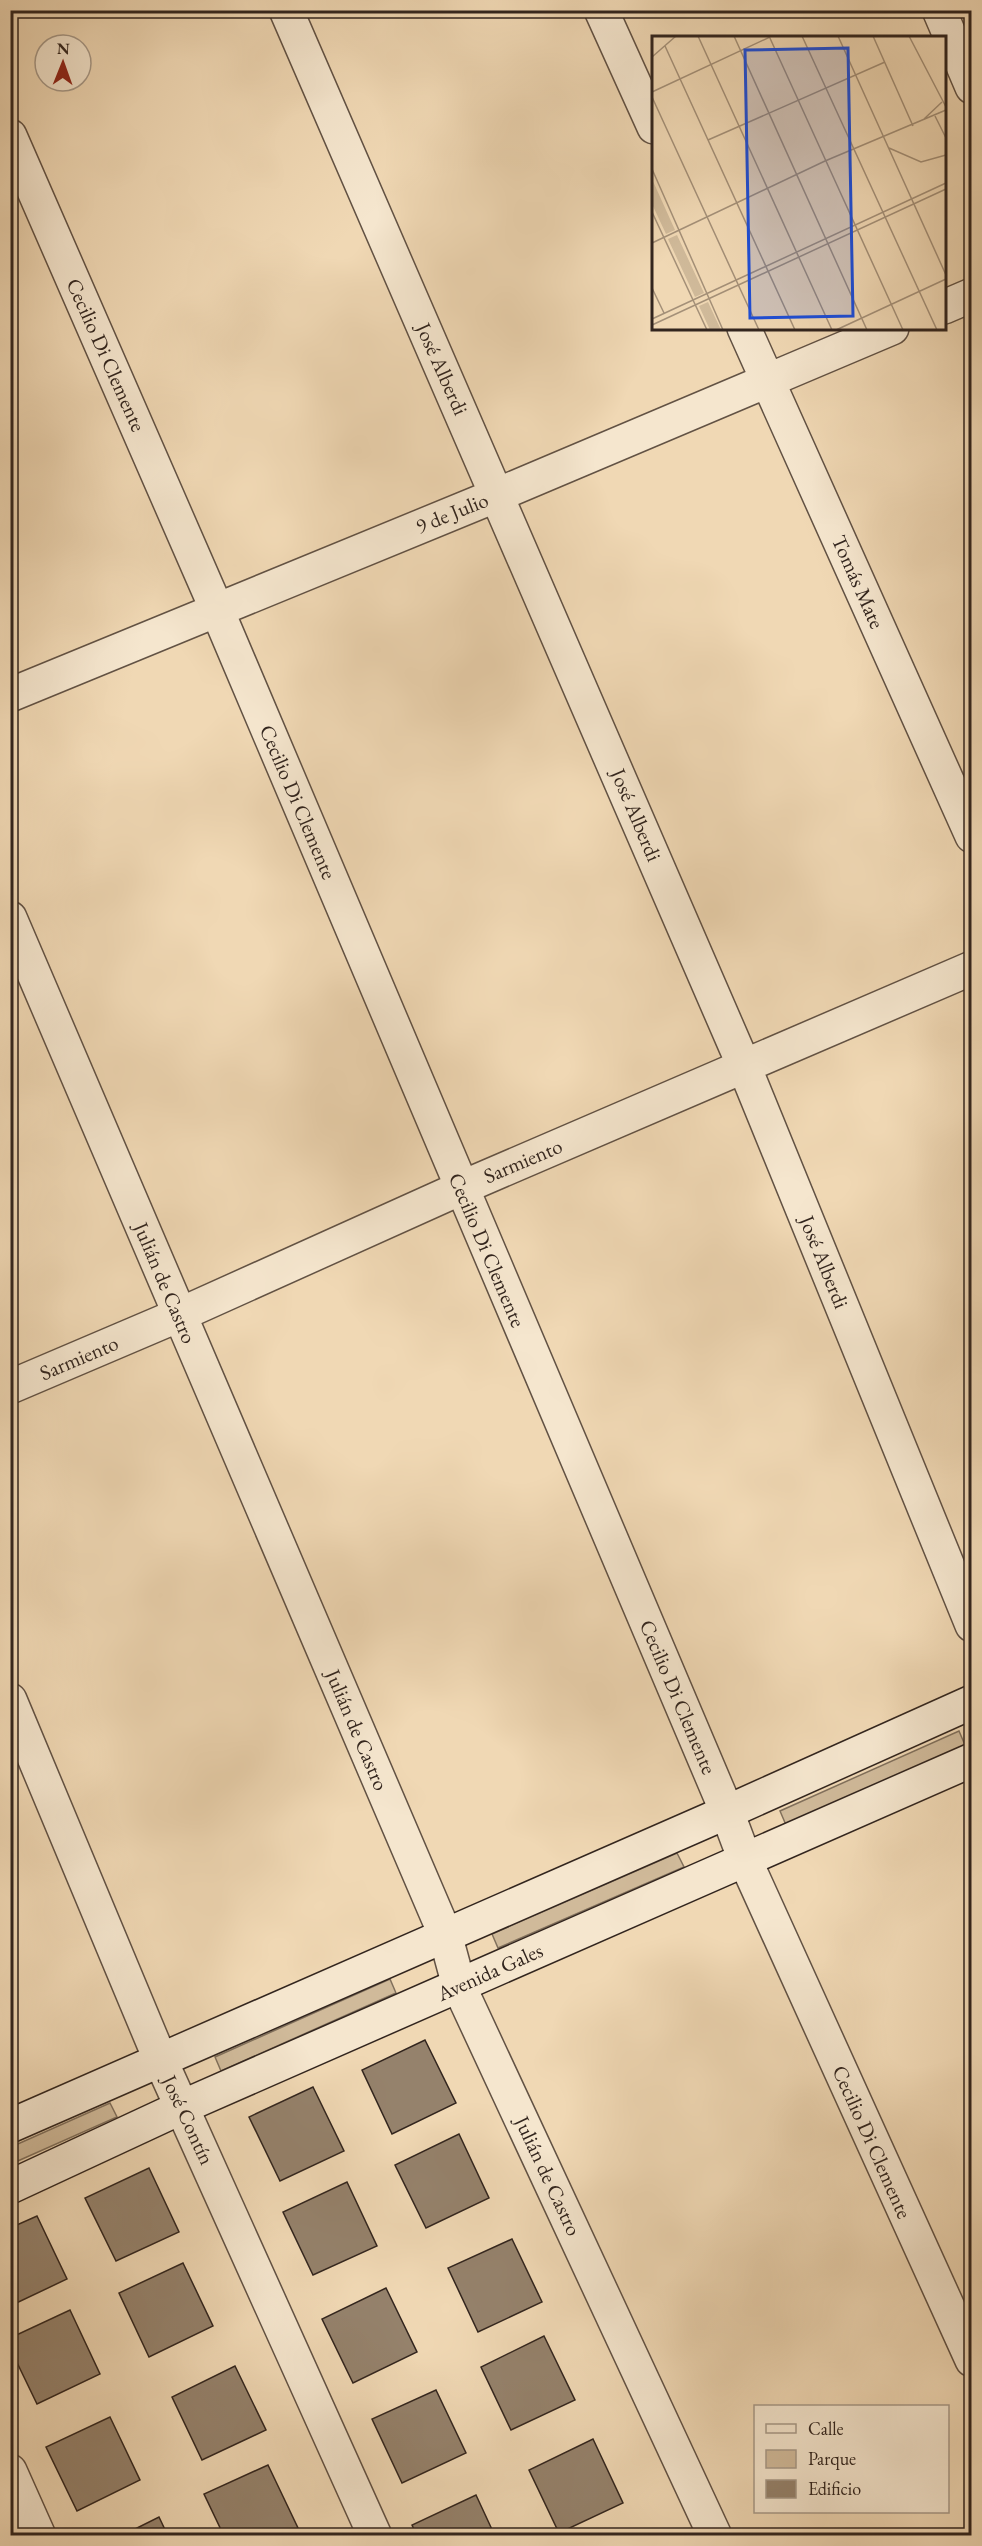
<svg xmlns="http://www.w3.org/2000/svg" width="982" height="2546" viewBox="0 0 982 2546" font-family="'EB Garamond',serif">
<rect width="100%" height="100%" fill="#f0d8b4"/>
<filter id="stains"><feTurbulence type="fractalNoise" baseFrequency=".00333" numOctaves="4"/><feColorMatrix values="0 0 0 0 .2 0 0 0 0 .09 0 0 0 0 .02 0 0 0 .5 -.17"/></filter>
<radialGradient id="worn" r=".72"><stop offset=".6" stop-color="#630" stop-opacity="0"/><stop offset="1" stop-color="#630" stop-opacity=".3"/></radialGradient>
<!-- green -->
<path fill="#d0ba9a" stroke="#81705c" stroke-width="1.5" d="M959,1731L965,1745L786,1825L780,1811Z
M677,1853L684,1867L498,1948L492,1934Z
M390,1979L396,1993L221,2071L215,2057Z
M110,2103L117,2117L11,2164V2147Z"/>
<!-- building -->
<path fill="#95826c" stroke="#32251e" stroke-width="1.5" d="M425,2040L456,2103L392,2134L362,2070Z
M313,2087L344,2151L280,2181L249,2117Z
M459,2134L489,2198L426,2228L395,2165Z
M149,2168L179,2232L116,2261L85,2198Z
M347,2182L377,2246L313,2275L283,2212Z
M37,2216L67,2279L10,2306V2228Z
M512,2239L542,2302L478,2332L448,2268Z
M183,2263L213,2326L149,2357L119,2293Z
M386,2288L417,2352L353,2383L322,2319Z
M70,2310L100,2374L37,2404L10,2348V2338Z
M544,2336L575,2400L511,2430L481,2367Z
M235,2366L266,2430L202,2460L172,2397Z
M436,2390L466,2453L402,2483L372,2419Z
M110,2417L140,2480L77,2511L46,2447Z
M593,2439L623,2503L559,2533L529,2470Z
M268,2465L298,2528L283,2536H224L204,2494Z
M476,2495L495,2536H417L412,2525Z
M159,2517L168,2536H121Z"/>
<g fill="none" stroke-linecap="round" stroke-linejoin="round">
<defs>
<path id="street" d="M286,10L744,1066L972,1625
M601,10L654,127
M939,10L972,87
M10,136L217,610L727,1812L745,1860L972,2360
M944,307L972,295
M744,328L972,836
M10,695L497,495L892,328
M10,918L445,1934L459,1986L715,2536
M10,1387L179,1315L461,1188L972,968
M10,1700L160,2059L375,2536
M10,2471L39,2536"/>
<path id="secondary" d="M10,2126L727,1812L972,1702
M10,2187L182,2107L972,1760"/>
</defs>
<!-- street casing -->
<use href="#street" stroke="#625244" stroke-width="36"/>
<!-- secondary casing -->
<use href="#secondary" stroke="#32251e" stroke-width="36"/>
<!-- street -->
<use href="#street" stroke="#f5e6ce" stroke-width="33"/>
<!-- secondary -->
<use href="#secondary" stroke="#f5e6ce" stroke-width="33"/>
</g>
<g text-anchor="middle" stroke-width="4.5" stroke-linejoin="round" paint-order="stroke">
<!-- street labels -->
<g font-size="21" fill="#32251e" stroke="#f5e6ce">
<text transform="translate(106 355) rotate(66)" y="7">Cecilio Di Clemente</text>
<text transform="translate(442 369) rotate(66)" y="7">José Alberdi</text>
<text transform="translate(452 513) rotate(-22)" y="7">9 de Julio</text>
<text transform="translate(858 582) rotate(66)" y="7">Tomás Mate</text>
<text transform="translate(298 802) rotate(67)" y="7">Cecilio Di Clemente</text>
<text transform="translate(636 815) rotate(67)" y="7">José Alberdi</text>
<text transform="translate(523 1161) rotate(-23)" y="7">Sarmiento</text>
<text transform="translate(487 1250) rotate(67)" y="7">Cecilio Di Clemente</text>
<text transform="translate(824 1262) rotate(68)" y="7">José Alberdi</text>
<text transform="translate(165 1283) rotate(67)" y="7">Julián de Castro</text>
<text transform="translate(79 1358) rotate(-23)" y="7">Sarmiento</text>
<text transform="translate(678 1697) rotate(67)" y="7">Cecilio Di Clemente</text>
<text transform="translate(357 1730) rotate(67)" y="7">Julián de Castro</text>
<text transform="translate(490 1972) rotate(-24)" y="7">Avenida Gales</text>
<text transform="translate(188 2120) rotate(65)" y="7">José Contín</text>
<text transform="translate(872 2142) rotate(66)" y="7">Cecilio Di Clemente</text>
<text transform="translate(548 2176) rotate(65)" y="7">Julián de Castro</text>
</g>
</g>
<!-- overview -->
<g transform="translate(652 36)">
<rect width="294" height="294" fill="#f0d8b4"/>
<path d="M0,143L23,194L14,198L0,168ZM25,199L52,257L43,261L16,203ZM56,266L69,294H58L47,270Z" fill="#d0ba9a"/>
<path fill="none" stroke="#a49078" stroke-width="1.5" d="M46,0L180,294M82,0L215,294M117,0L251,294M150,0L285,294M186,0L294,239M221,0L261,90M257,0L294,71M13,10L143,294M0,21L24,0M0,56L118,1M0,61L107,294M283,80L294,102M272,83L290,66M56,104L233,26M237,112L269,126L294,119M0,133L71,294M0,176L55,294M0,207L173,125L294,74M0,252L12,277M0,283L294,147M0,289L294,153M184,294L294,243"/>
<path fill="#1d4ed8" fill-opacity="0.15" stroke="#1d4ed8" stroke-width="3" d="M196,12L201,280L98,282L93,14Z"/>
<rect width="294" height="294" fill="none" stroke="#32251e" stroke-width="3"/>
</g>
<!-- margin -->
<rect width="982" height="2546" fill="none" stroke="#f0d8b4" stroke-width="36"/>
<rect x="12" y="12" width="958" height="2522" fill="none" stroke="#32251e" stroke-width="3"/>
<rect x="18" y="18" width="946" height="2510" fill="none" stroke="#32251e" stroke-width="1.5"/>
<!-- legend -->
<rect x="754" y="2405" width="195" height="108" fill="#f5e6ce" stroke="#a79988" stroke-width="1.5"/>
<rect x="766" y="2424" width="30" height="9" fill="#f5e6ce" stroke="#a79988" stroke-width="1.5"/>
<text x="808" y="2435" font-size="18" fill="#32251e">Calle</text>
<rect x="766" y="2450" width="30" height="18" fill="#d0ba9a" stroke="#a79988" stroke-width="1.5"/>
<text x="808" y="2465" font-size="18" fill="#32251e">Parque</text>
<rect x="766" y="2480" width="30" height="18" fill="#95826c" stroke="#a79988" stroke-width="1.5"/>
<text x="808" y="2495" font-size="18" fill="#32251e">Edificio</text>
<!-- north arrow -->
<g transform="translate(63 63) rotate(1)"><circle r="28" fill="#f5e6ce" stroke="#a79988" stroke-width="1.5"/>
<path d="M0-4.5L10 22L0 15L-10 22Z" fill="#8f2418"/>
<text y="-9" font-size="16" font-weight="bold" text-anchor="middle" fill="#32251e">N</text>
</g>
<rect width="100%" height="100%" filter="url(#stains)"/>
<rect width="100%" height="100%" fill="url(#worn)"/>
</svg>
